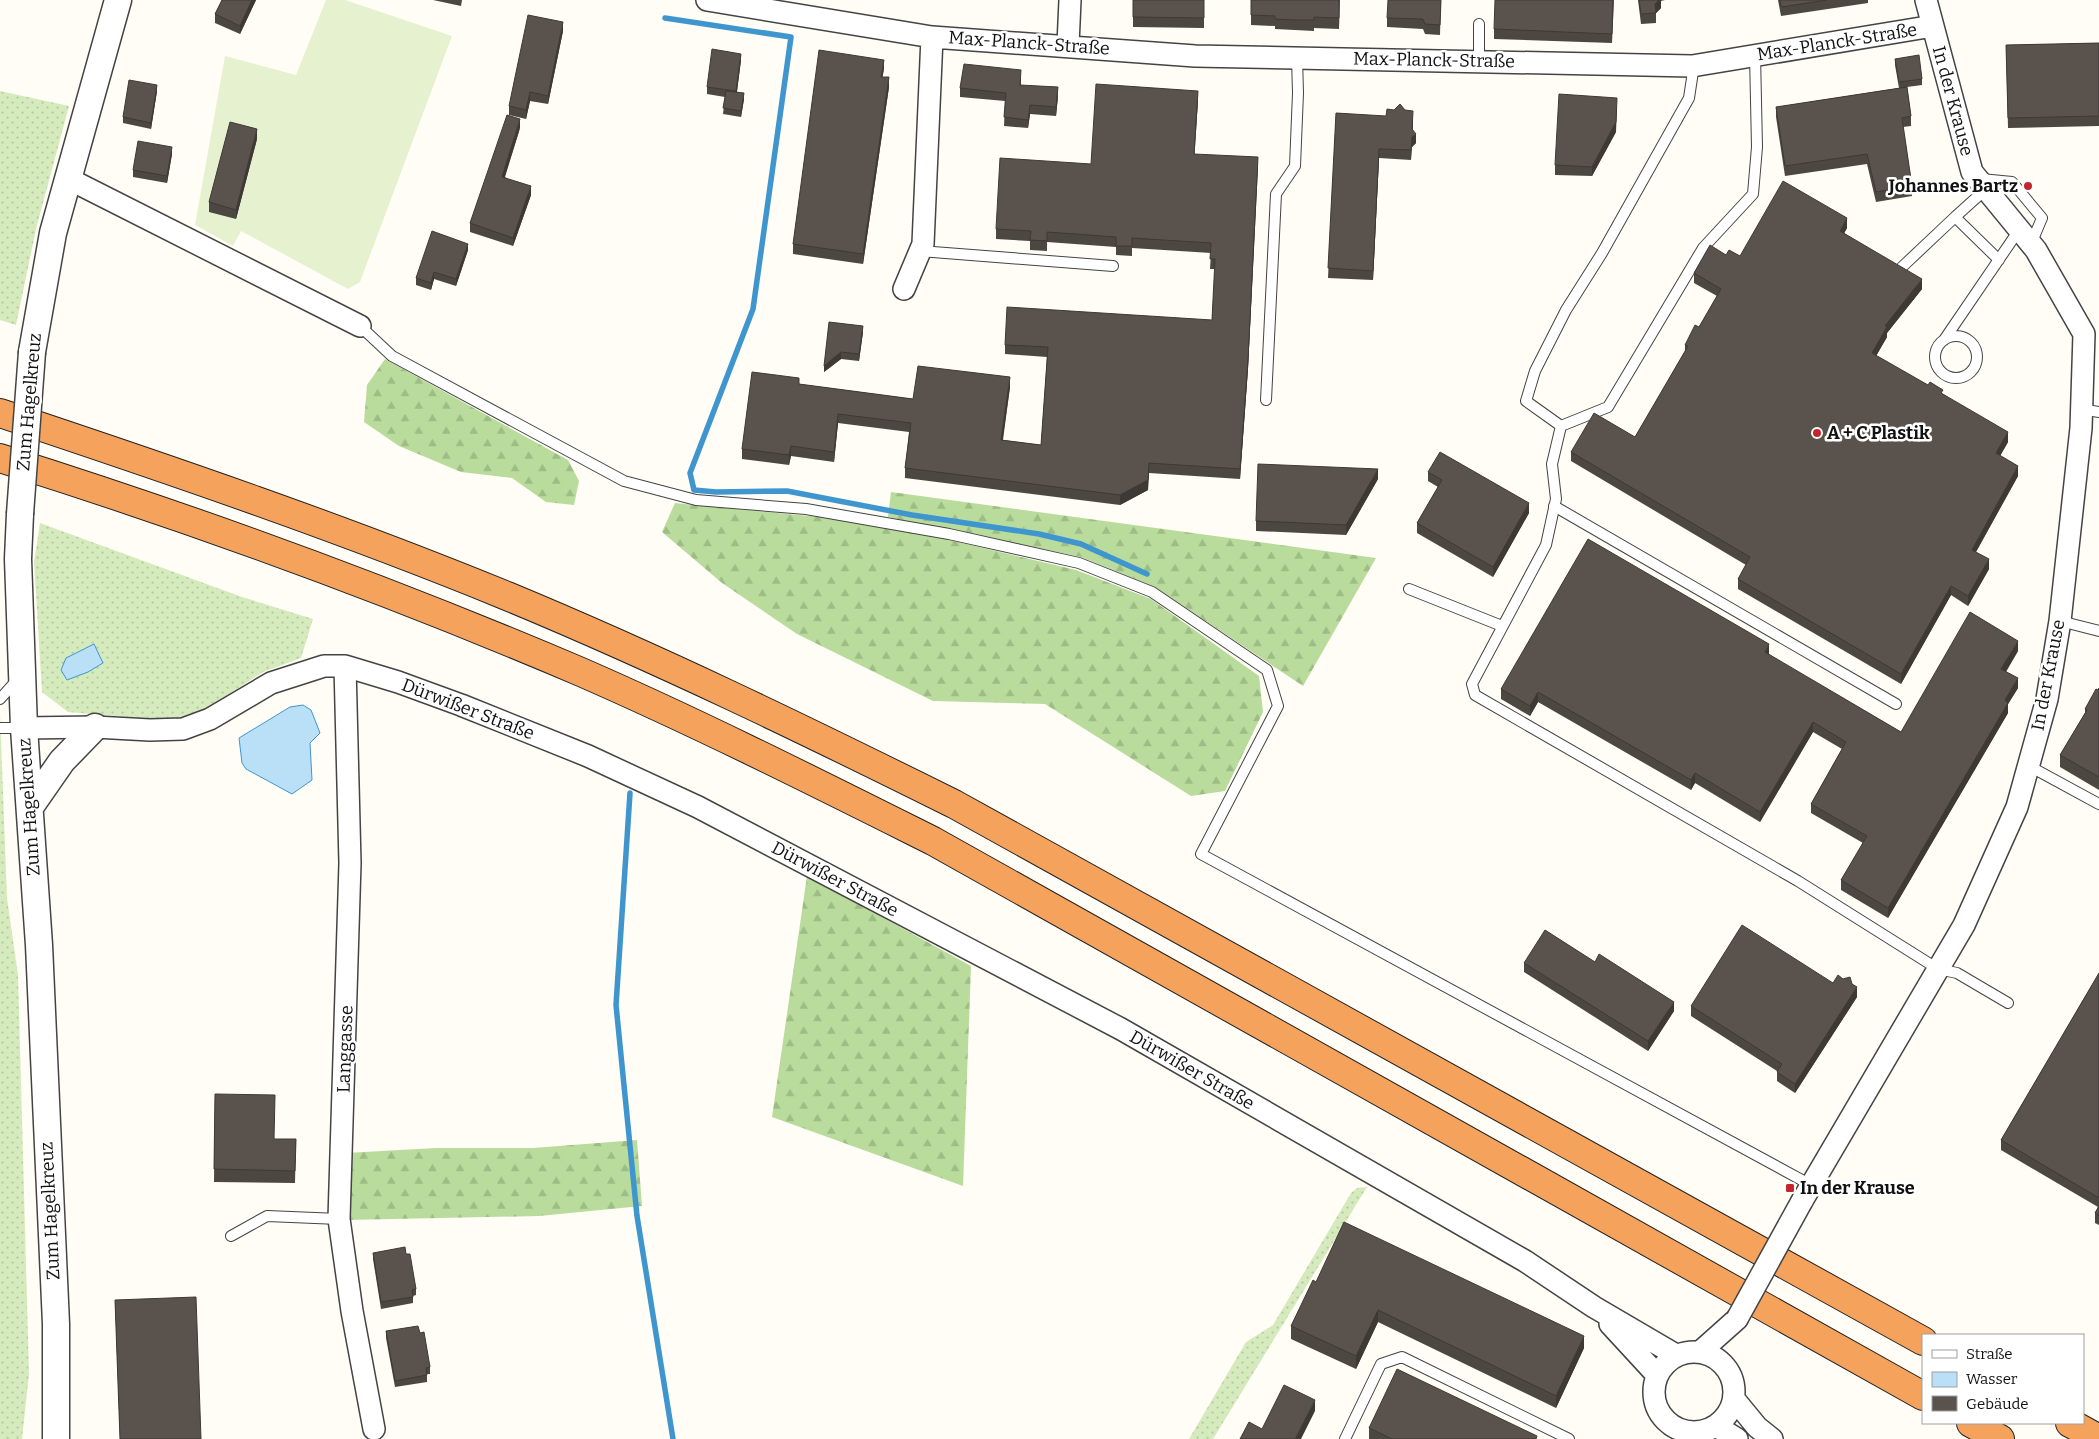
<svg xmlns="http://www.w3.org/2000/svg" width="2099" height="1439" viewBox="0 0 2099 1439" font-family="Bitter,serif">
<defs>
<pattern id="grass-dots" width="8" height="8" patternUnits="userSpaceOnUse" patternTransform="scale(1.25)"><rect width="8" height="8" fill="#d5ebbd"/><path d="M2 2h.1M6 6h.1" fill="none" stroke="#b6c8a1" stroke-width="1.8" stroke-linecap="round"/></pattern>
<pattern id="forest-firs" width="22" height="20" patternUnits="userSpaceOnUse" patternTransform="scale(1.25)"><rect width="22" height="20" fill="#b9dc9c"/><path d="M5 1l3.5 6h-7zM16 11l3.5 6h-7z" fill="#9ebc85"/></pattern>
</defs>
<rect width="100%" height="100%" fill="#fffdf5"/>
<!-- grass -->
<path fill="url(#grass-dots)" d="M0,91L69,106L36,229L16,325L0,320Z
M40,523L242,597L313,619L301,658L263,672L204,710L179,718L152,719L68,712L42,692L34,562Z
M0,714L7,898L18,975L29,1374L22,1439H0Z
M1367,1187L1213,1439H1189L1246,1342L1273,1325L1351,1193L1357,1188Z"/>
<!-- forest -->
<path fill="url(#forest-firs)" d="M385,359L568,460L579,481L574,505L546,502L512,478L461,472L399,446L364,422L367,385Z
M891,492L1376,558L1303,686L1155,587L1081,557L888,517Z
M675,503L841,519L950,540L1076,570L1151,599L1259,676L1263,712L1225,791L1191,796L1045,704L933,701L797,634L722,583L662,532Z
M807,876L971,966L963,1186L772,1117Z
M637,1140L642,1206L539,1216L346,1220V1153L436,1148H533Z"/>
<!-- pitch -->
<path fill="#e6f2cf" d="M326,0H345L452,36L360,282L348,289L241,231L233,246L195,225L225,56L296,75Z"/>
<!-- water -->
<path fill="#b9e0f7" stroke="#3f96cf" d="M94,644L103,663L88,672L67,680L61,670L66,658Z
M303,705L311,710L320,733L310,743L312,780L292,794L246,769L242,763L239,738L290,707Z"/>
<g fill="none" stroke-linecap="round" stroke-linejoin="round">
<!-- stream -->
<path stroke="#3f96cf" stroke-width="5.5" d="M665,18L791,37L753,309L690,473L694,490L716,492L787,491L912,515L1039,534L1081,544L1147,574
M630,793L616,1005L637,1216L673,1439"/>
<defs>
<path id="service" d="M1479,24V61
M1755,55L1757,147L1753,194L1703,248L1608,407L1561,426L1552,464L1556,499L1546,545L1472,684L1475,695L1798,881L1938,969L1957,973L2008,1003
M1981,179L2012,182L2042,218L2031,244
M1955,217L1986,189
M920,251L1113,266
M1902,267L1955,217L1999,260
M360,326L392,356L624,481L696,500L806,509L949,534L1079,563L1152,592L1267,670L1278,706L1201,854L1811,1185
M1935 357a21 21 0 1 1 42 0a21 21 0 1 1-42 0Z
M1944,340L2019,230
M1266,400L1276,194L1295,166L1298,93L1297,58
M2081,409L2099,412
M1561,426L1526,401L1535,371L1566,310L1602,253L1689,98L1694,65
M1554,506L1896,704
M1409,589L1502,626
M2060,621L2099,631
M0,699L17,680
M0,728H23
M2029,766L2099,804
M231,1236L267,1216L339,1219
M1345,1439L1381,1364L1402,1357L1569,1439"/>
<path id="minor" d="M707,0L932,37L1195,56L1692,66L1933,26
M1068,45L1070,0
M67,178L360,326
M904,289L923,244L932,37
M345,666L350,863L339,1219L352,1311L374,1429
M24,728L95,727L150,730L183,729L210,719L271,683L324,666H345L398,682L461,705L588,756L698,807L1121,1029L1525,1261L1594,1307L1676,1355
M1802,1201L1964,925L2017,807L2047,699L2060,621L2081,428L2084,334L2036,250L1972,172L1926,0
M1610,1324L1657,1375
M1654 1392a40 40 0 1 1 80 0a40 40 0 1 1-80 0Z
M1700,1352L1737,1319
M1734,1399L1757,1427L1772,1439
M1716,1426L1737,1439"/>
<path id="tertiary" d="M32,352L53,233L118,0
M20,514L18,559L24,728L39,945L56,1324V1439
M30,807L62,761L95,727"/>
<path id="motorway" d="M0,413C171,470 341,528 507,596C659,659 807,731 954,804L1923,1341
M0,458C197,520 391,591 581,672C700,724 817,783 933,841L1923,1396
M1971,1423L2000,1439
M2070,1423L2099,1439"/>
</defs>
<!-- service casing -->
<use href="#service" stroke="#444" stroke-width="12"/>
<!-- minor casing -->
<use href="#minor" stroke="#444" stroke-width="24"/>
<!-- tertiary casing -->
<use href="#tertiary" stroke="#444" stroke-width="29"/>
<!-- motorway casing -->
<use href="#motorway" stroke="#222" stroke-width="30"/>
<!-- service -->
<use href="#service" stroke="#fff" stroke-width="10"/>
<!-- minor -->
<use href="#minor" stroke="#fff" stroke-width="21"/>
<!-- tertiary -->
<use href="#tertiary" stroke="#fff" stroke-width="26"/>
<!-- motorway -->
<use href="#motorway" stroke="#f5a25d" stroke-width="28"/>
<defs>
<path id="minor-bridge" d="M1737,1319L1802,1201"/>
<path id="tertiary-bridge" d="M20,514L32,352"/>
</defs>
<!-- minor-bridge casing -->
<use href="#minor-bridge" stroke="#444" stroke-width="24" stroke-linecap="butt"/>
<!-- tertiary-bridge casing -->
<use href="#tertiary-bridge" stroke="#444" stroke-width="29" stroke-linecap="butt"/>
<!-- minor-bridge -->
<use href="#minor-bridge" stroke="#fff" stroke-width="21"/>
<!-- tertiary-bridge -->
<use href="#tertiary-bridge" stroke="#fff" stroke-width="26"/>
</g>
<!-- wall -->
<path fill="#4d4742" d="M222,0H256L240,34L215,23V14Z
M433,0H462L461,6Z
M1133,0H1204V28L1133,27Z
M1340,0L1339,29L1314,28V31L1275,29V26L1251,25V15Z
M1441,0L1440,35L1425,34L1423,29L1387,27V18Z
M1614,0L1612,43L1494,39V29Z
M1638,0H1665L1661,1V8L1656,13V23L1641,24Z
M1778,0H1868V3L1781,16Z
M563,31L548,104L530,101L526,119L509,115V106Z
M2099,43V126L2008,128L2006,45Z
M1895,59L1922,79V85L1907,87L1911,116V126L1903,127L1912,186V196L1876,202L1867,164L1785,176L1776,117V107L1899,88L1895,65Z
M741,60L737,92L744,99L741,117L723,114L725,97L707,94V87Z
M884,69L882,77L889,87L863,264L793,254V244Z
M1021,79V85L1058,96L1056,116L1030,114L1028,128L1004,126L1005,101L960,97V88Z
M157,91L151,129L123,123V117Z
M1198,100L1194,154L1258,167L1248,369L1240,479L1149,473L1148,490L1120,505L905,478V468L909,432L838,423L834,462L791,456L789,465L742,459V449L799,384L913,399L1010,387L1003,440L1041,445L1047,357L1005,354V345L1212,320L1215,269H1210L1211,253L1132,248V256L1116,255V247L1047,242V251L1030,250V241L996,239V229L1091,164Z
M1336,113L1413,120V130L1416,143L1412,147L1411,160L1379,158L1373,280L1328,278Z
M520,128L505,177L531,195L513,246L470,232V223Z
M1616,132L1592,176L1555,175V165Z
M257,139L236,219L209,212V202Z
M172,154L167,183L133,177V170Z
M1847,228L1844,233L1922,289L1887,333V337L1876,356L1943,394L2008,442L2000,456L2018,476L1976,552L1989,569L1968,606L1951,595L1901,684L1738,589V579L1746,565L1571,461V452L1635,437L1685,352V345L1699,327L1717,296L1694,283V273L1726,255L1740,256Z
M468,250L456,286L434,279L431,290L416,285V278Z
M829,322L863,332L859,361L841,359L824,372Z
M1428,472L1529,513L1493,577L1417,533V523L1438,487L1428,481Z
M1378,479L1346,535L1256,531V521Z
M2018,651L2006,672L2018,688L2008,704V713L1888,918L1841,890V880L1863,843L1811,813V804L1842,749L1813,732L1760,822L1695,783L1691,790L1538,702L1530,716L1501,699V689L1769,654V655L1901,732Z
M2099,688V790L2060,767V755L2085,713V709Z
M1524,963L1674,1011L1648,1051L1524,972Z
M2099,973V1225L2095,1223V1213L2098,1207L2001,1150V1140Z
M1833,983L1852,984L1857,997L1795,1093L1777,1081V1071L1691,1016V1006Z
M215,1094L275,1139H296L295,1183L214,1182Z
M373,1253L406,1254L416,1289V1295L413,1296V1303L381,1309L373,1259Z
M1316,1282L1584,1348L1556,1408L1378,1322L1356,1369L1291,1339V1326Z
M115,1300L201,1439H120Z
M386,1331L420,1333L430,1367V1374H427V1382L395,1387L386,1338Z
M1369,1428L1537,1439H1369Z"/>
<!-- shaded-wall -->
<path fill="#3f3936" d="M252,0H256L240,34V26Z
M1659,0H1661V8L1656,13L1655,4Z
M563,22V31L548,104V96Z
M741,54V60L736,98V91Z
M884,60V69L881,86V77Z
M889,77V87L863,264V254Z
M157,85V91L151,129V123Z
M1058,87V96L1056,116V107Z
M1198,91V100L1194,164V154Z
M530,92V101L526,119V110Z
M744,93V99L741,117V111Z
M1030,105V114L1028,128V120Z
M1617,107L1616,132L1592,176V167Z
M1413,111L1412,137L1416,134V143L1412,147L1411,160Z
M520,119V128L502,185V177Z
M257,129V139L236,219V210Z
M172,147V154L167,183V176Z
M1379,149V158L1373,280V271Z
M1258,157L1248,369L1240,479V469Z
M531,186V195L513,246V238Z
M1847,218V228L1840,241V231Z
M468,244V250L456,286V279Z
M434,272V279L431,290V283Z
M1922,279V289L1887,333V337L1872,363V353L1885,326Z
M863,326V332L859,361V354Z
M841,352V359L824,372V366Z
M1010,377V387L1001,450V440Z
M838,414V423L834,462V452Z
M2008,432V442L1996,463V453Z
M791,446V456L789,465V455Z
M1149,463L1148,490L1120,505V495Z
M2018,466V476L1972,559V550Z
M1378,469V479L1346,535V525Z
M1529,503V513L1493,577V567Z
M1989,559V569L1968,606V596Z
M1951,586V595L1901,684V674Z
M2018,641V651L2001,679V669Z
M1769,644V654L1765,662V652Z
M2018,678V688L2008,704V713L1888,918V908Z
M1538,692V702L1530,716V706Z
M1813,722V732L1760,822V812Z
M1695,773V783L1691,790V780Z
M1857,987V997L1795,1093V1084Z
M1674,1002V1011L1648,1051V1041Z
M1378,1310V1322L1356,1369V1356Z
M1584,1336V1348L1556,1408V1396Z
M1315,1400V1411L1301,1439H1295Z"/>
<!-- building -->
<path fill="#5a524d" stroke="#3f3936" d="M222,0H252L240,26L215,14Z
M1133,0H1204V18L1133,17Z
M1251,0H1339V18L1314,17V20H1295L1275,19V16L1251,15Z
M1388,0H1441L1440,25L1425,24L1423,19L1387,18Z
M1495,0H1613L1612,34L1494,29Z
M1639,0H1659L1655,4L1656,13L1641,14Z
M1780,0H1827L1781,7Z
M528,15L563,22L548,96L530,92L526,110L509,106Z
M2099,43V116L2008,118L2006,45Z
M712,49L741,54L736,91L707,87Z
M819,50L884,60L881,77H889L863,254L793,244Z
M1919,55L1922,79L1899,82L1895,59Z
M964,64L1021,70L1020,85L1058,87L1056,107L1030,105L1028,120L1004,117L1006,93L960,88Z
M129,80L157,85L151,123L123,117Z
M1096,84L1198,91L1194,154L1258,157L1248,359L1240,469L1149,463L1148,480L1120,495L905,468L911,423L838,414L834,452L791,446L789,455L742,449L752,372L799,378V384L913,399L918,366L1010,377L1001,440L1041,445L1048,347L1005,345L1007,307L1212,320L1215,259H1210L1211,243L1132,238V246H1116V237L1047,232V241L1030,240L1031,231L996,229L1000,158L1091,164Z
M1907,87L1911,116L1902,118L1912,186L1876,192L1867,154L1785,166L1776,107Z
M726,91L744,93L741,111L723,108Z
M1559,94L1617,98L1616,122L1592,167L1555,165Z
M1400,104L1405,110L1413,111L1412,129L1416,134L1412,137L1411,150L1379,149L1373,271L1328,268L1336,113L1386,116L1387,109L1394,110Z
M507,115L520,119L502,177L531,186L513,238L470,223Z
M230,122L257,129L236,210L209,202Z
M138,141L172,147L167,176L133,170Z
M1783,181L1847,218L1840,231L1922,279L1885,326L1887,327L1872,353L1928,385L1930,382L1943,390L1941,393L2008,432L1996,453L2018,466L1972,550L1989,559L1968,596L1951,586L1901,674L1738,579L1750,557L1571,452L1594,413L1635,437L1688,346L1685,345L1695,325L1699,327L1721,289L1694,273L1710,245L1726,255L1729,250L1740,256Z
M432,231L468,244L456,279L434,272L431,283L416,278Z
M829,322L863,326L859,354L841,352L824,366Z
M1440,452L1529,503L1493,567L1417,523L1442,480L1428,472Z
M1258,464L1378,469L1346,525L1256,521Z
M1588,539L1769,644L1765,652L1901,732L1970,612L2018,641L2001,669L2018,678L2005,700L2008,703L1888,908L1841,880L1867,836L1811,804L1846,742L1813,722L1760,812L1695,773L1691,780L1538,692L1530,706L1501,689Z
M2099,688V777L2060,755L2087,710L2085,709L2096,689L2098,690Z
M1742,925L1833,983L1838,975L1843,979L1850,977L1852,984L1857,987L1795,1084L1777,1072L1782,1064L1691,1006Z
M1545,930L1595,962L1599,954L1674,1002L1648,1041L1524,963Z
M2099,973V1198L2001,1140Z
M215,1094L275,1095L274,1139H296L295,1171L214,1169Z
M2099,1206V1216L2095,1213Z
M1344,1222L1584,1336L1556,1396L1378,1310L1356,1356L1291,1326L1313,1280L1316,1282Z
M405,1247L406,1254H410L416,1289L412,1290L413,1297L381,1302L373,1253Z
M196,1297L201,1439H120L115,1300Z
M418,1326L420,1333L424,1332L430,1367L426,1368L427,1375L395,1381L386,1331Z
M1397,1369L1537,1436L1536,1439H1392L1369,1428Z
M1284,1385L1315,1400L1295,1439H1240L1249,1422L1262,1429Z"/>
<!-- markers -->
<g fill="#c4262e" stroke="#fff" stroke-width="2">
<circle cx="2028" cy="186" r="5"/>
<circle cx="1817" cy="433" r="5"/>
<rect x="1785" y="1183" width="10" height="10" rx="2.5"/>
</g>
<g text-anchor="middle" stroke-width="5" stroke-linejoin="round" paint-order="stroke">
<!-- street labels -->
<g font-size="18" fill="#111" stroke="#fff">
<text transform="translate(1837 42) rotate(-9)" y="6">Max-Planck-Straße</text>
<text transform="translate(1029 43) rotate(4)" y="6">Max-Planck-Straße</text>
<text transform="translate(1434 60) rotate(1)" y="6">Max-Planck-Straße</text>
<text transform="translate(1953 101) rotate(75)" y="6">In der Krause</text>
<text transform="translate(29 402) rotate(-85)" y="6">Zum Hagelkreuz</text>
<text transform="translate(2048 675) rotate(-79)" y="6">In der Krause</text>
<text transform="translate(468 709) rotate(21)" y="6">Dürwißer Straße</text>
<text transform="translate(29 807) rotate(-94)" y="6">Zum Hagelkreuz</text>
<text transform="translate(835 879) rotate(28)" y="6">Dürwißer Straße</text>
<text transform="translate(345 1049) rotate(-88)" y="6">Langgasse</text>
<text transform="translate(1192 1070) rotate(30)" y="6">Dürwißer Straße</text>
<text transform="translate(50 1211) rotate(-93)" y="6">Zum Hagelkreuz</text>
</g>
<!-- poi labels -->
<g font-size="18" font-weight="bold" fill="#111" stroke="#fff" text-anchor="start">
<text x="2018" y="192" text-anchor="end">Johannes Bartz</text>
<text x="1827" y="439">A + C Plastik</text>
<text x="1800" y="1194">In der Krause</text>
</g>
</g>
<!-- legend -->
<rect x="1922" y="1334" width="162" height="90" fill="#ffffff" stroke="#a0a0a0"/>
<rect x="1932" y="1350" width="25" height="8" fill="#ffffff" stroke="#a0a0a0"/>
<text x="1966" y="1359" font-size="15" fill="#111111">Straße</text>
<rect x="1932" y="1372" width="25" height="15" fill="#b9e0f7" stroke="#a0a0a0"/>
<text x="1966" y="1384" font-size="15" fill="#111111">Wasser</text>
<rect x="1932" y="1396" width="25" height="15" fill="#5a524d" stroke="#a0a0a0"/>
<text x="1966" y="1409" font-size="15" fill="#111111">Gebäude</text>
</svg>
